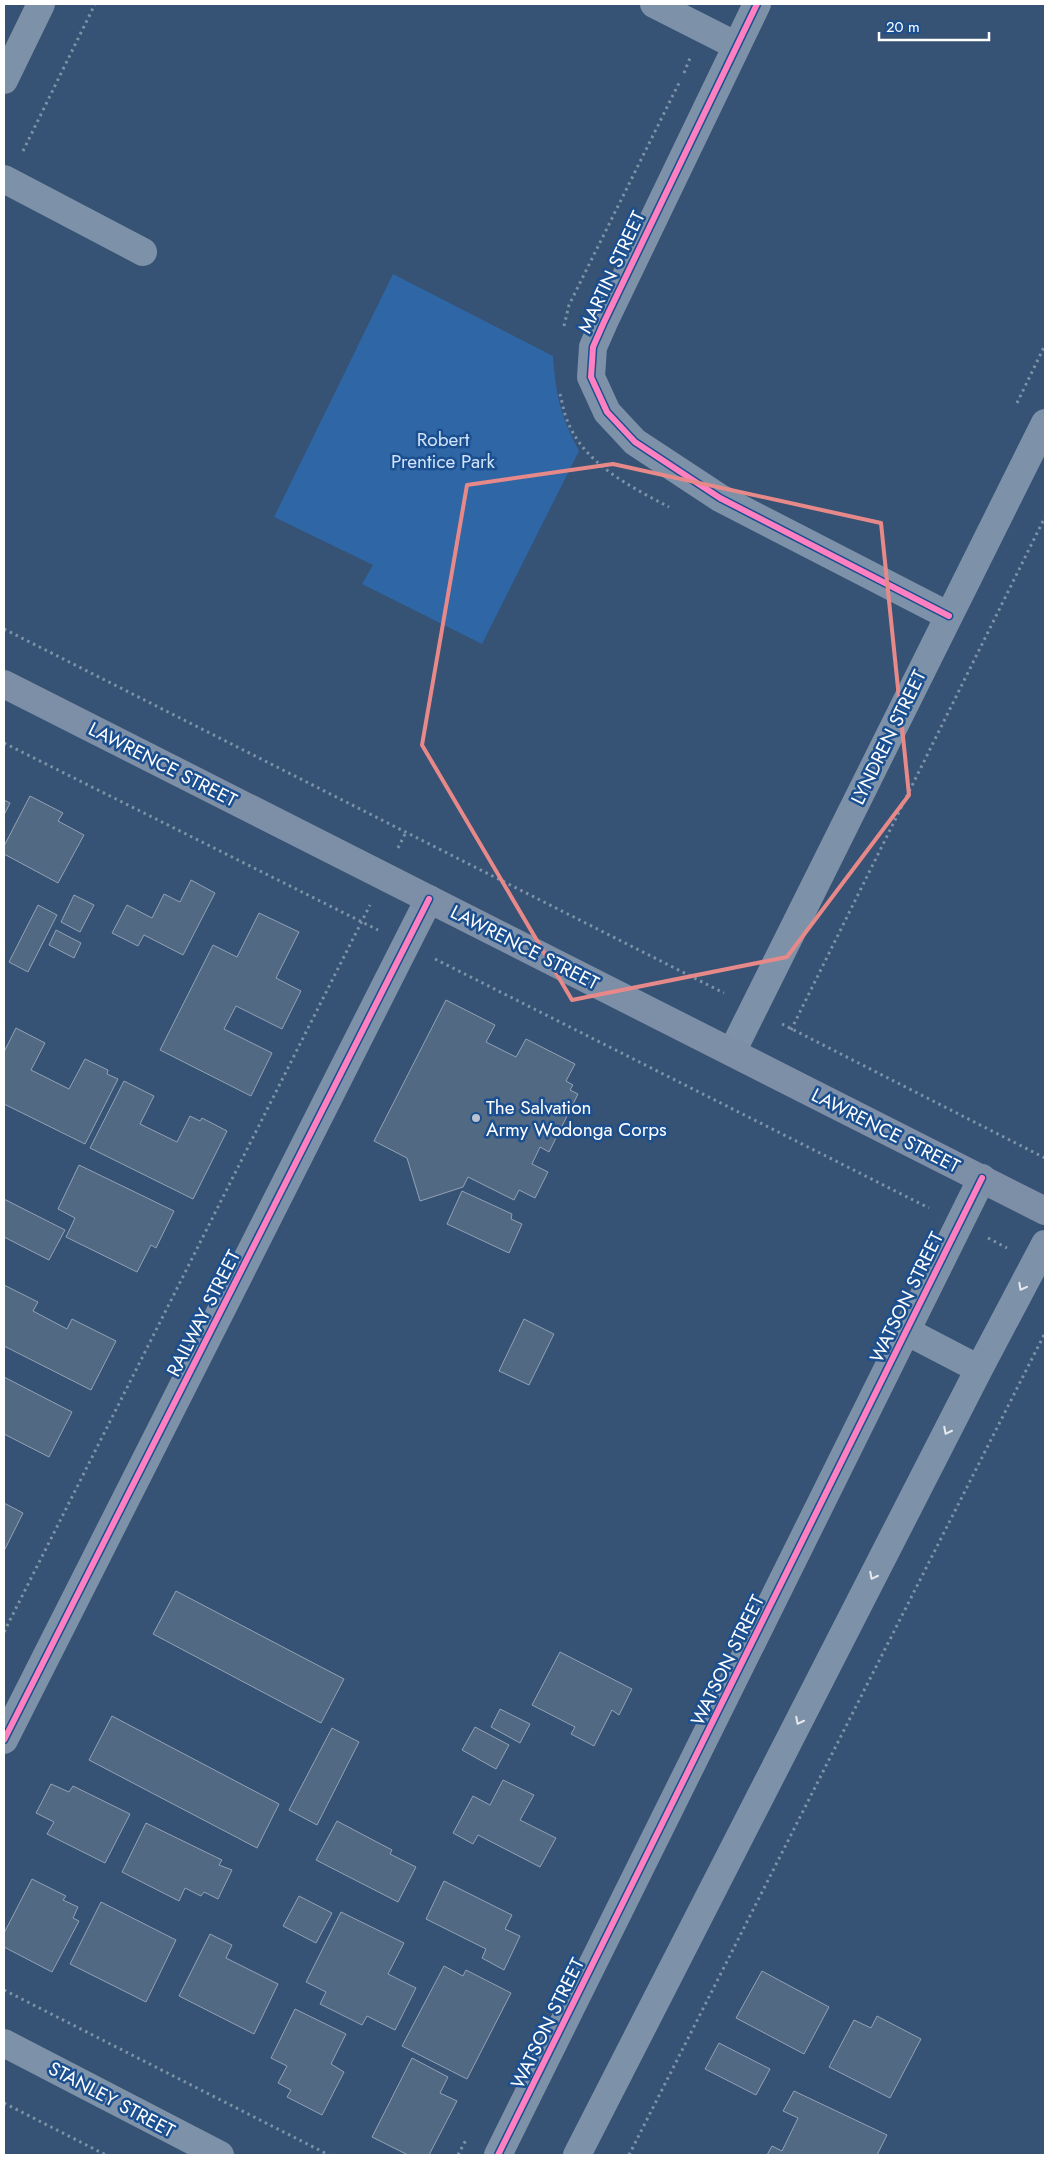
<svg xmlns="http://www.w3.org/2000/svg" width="1049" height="2159" viewBox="0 0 1049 2159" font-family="Jost,sans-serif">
<rect width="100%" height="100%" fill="#365274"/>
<!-- green -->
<path fill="#2f66a5" d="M393,274L553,356C556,396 560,414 579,451L482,644L362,584L373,565L274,517Z"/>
<!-- building -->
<path fill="#526984" stroke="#92a2b6" d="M30,796L63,813L58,821L84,835L58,883L4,854V846Z
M4,800L10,803L4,815Z
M191,880L215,893L183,955L144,935L138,946L112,933L127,905L152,918L164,894L180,902Z
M74,895L94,905L80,932L61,922Z
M38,905L57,915L28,972L9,962Z
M259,913L299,932L276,978L301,991L282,1029L236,1006L224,1029L272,1053L251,1096L160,1050L213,945L237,957Z
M56,930L81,943L74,958L49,945Z
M446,1000L495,1025L486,1042L516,1057L526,1039L575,1064L566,1081L573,1085L570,1090L578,1094L549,1152L540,1147L532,1164L548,1172L535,1198L519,1190L514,1200L468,1177L463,1187L420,1201L407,1158L374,1141Z
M16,1028L45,1043L31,1070L69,1089L85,1059L108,1070L107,1074L118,1079L85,1144L4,1104V1052Z
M124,1081L154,1096L140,1124L177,1142L190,1116L200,1121L202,1118L227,1131L193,1199L90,1148Z
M79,1165L174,1211L156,1248L151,1245L137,1272L66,1237L75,1218L58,1209Z
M462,1191L512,1214L511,1219L522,1224L509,1253L447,1224Z
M4,1199L65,1230L49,1260L4,1237Z
M4,1285L38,1302L33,1311L67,1329L72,1319L116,1341L91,1390L4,1346Z
M524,1319L554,1334L529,1385L499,1371Z
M4,1377L72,1412L49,1457L4,1434Z
M4,1503L23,1513L4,1551Z
M176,1591L344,1679L321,1723L153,1634Z
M560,1652L632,1689L619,1715L612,1710L594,1746L571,1734L575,1727L532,1705Z
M500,1709L530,1724L520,1743L491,1727Z
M112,1716L279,1804L257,1848L89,1760Z
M475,1727L509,1745L496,1769L462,1750Z
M332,1728L359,1742L317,1825L289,1810Z
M503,1780L534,1795L520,1820L556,1838L540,1867L478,1835L473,1844L453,1833L473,1796L490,1805Z
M51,1784L69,1792L73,1786L130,1814L105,1863L47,1834L54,1822L36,1813Z
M337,1821L392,1850L390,1854L416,1867L398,1902L316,1860Z
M146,1823L222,1860L219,1865L232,1870L218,1899L204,1892L201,1896L185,1888L179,1901L122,1872Z
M32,1879L66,1896L63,1900L78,1907L73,1918L79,1921L52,1972L4,1947V1933Z
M444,1881L512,1915L505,1929L520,1936L504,1970L482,1958L486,1949L426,1919Z
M299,1896L332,1913L316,1943L283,1926Z
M101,1902L176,1940L146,2002L70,1964Z
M341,1912L404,1943L388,1974L416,1988L395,2030L367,2016L362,2025L320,2004L326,1992L306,1982Z
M210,1934L232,1945L226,1958L278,1984L254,2034L179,1996Z
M444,1966L463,1976L466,1970L511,1993L467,2079L402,2046Z
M762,1971L829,2007L804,2054L736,2018Z
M295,2009L346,2034L331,2064L344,2072L322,2115L287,2097L291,2090L278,2083L287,2066L271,2058Z
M877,2016L921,2039L890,2098L829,2067L854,2020L871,2028Z
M719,2043L770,2069L756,2095L705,2069Z
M412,2058L448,2077L440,2093L457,2101L429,2155H408L372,2137Z
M794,2091L887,2135L877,2155H767L772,2146L782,2151L798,2118L783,2111Z"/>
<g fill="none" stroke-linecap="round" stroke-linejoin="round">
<!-- path -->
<path stroke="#7d92a8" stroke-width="3" stroke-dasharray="2.5 4" stroke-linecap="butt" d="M684,73L690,58
M23,151L95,4
M564,326L569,305L680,81
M560,394C562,401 563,409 566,417C581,462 629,486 669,507
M1017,403L1045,345
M4,629L724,993
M4,743L378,930
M398,848L406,832
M435,959L929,1208
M782,1024L1045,1158
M791,1030L1045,517
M988,1238L1007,1248
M4,1632L370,905
M4,1990L329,2155
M4,2103L106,2155
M458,2155L467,2138
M629,2155L1045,1333"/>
<!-- minor -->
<path stroke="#7d92a8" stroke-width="28" d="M654,4L735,45
M757,4L604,322L593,347L591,377L607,412L635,442L720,498L949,616
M4,80L41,4
M4,179L143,252
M732,1052L1045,423
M906,1331L979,1369
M4,1740L429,899
M4,2043L220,2155
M498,2155L982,1178
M577,2155L979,1369L1045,1244"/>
<!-- major -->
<path stroke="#7d8ea7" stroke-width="28" d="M4,684L1045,1211"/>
<defs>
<path id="cycleway" d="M757,4L604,322L593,347L591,377L607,412L635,442L720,498L949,616
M4,1740L429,899
M498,2155L982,1178"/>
</defs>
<!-- cycleway casing -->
<use href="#cycleway" stroke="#1b4f8f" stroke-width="9"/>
<!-- cycleway -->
<use href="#cycleway" stroke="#ff80c0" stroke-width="6"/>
</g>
<!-- one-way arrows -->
<defs><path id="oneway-chevron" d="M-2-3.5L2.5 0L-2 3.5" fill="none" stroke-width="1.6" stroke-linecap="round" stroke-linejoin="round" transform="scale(1.25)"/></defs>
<g stroke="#e5e9ee">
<use href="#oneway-chevron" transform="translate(1022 1287) rotate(118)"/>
<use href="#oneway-chevron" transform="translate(947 1431) rotate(117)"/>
<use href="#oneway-chevron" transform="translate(873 1576) rotate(117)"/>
<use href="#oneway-chevron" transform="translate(799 1721) rotate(117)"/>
</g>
<!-- marked area -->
<path fill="none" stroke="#e88989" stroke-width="4" stroke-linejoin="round" d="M613,464L881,523L909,795L787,957L572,1000L422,745L467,485Z"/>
<!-- markers -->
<circle fill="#b9c2ce" stroke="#1b4f8f" stroke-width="2" cx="476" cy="1118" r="5"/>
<g text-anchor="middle" stroke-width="5" stroke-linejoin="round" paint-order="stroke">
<!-- street labels -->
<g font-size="19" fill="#fff" stroke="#1b4f8f">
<text transform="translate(611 272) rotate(-65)" y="7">MARTIN STREET</text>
<text transform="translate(888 737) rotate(-64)" y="7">LYNDREN STREET</text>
<text transform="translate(163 764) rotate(27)" y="7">LAWRENCE STREET</text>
<text transform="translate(525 947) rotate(27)" y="7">LAWRENCE STREET</text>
<text transform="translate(886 1130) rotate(27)" y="7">LAWRENCE STREET</text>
<text transform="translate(906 1297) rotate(-64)" y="7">WATSON STREET</text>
<text transform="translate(203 1313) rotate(-63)" y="7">RAILWAY STREET</text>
<text transform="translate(727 1660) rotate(-64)" y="7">WATSON STREET</text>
<text transform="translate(547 2023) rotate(-64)" y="7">WATSON STREET</text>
<text transform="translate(112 2099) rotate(28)" y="7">STANLEY STREET</text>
</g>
<!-- park labels -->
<g font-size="19" fill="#cfe3fa" stroke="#1b4f8f">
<text x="443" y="446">Robert<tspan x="443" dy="22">Prentice Park</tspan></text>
</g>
<!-- poi labels -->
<g font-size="19" fill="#fff" stroke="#1b4f8f" text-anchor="start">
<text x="486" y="1114">The Salvation<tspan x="486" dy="22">Army Wodonga Corps</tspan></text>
</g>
</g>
<!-- border -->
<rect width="1049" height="2159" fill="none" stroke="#ffffff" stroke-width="10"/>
<!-- scale -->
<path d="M879 32v8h110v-8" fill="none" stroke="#ffffff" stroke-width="2.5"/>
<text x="886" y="32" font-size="15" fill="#ffffff" stroke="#1b4f8f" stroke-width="4" paint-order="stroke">20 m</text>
</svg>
